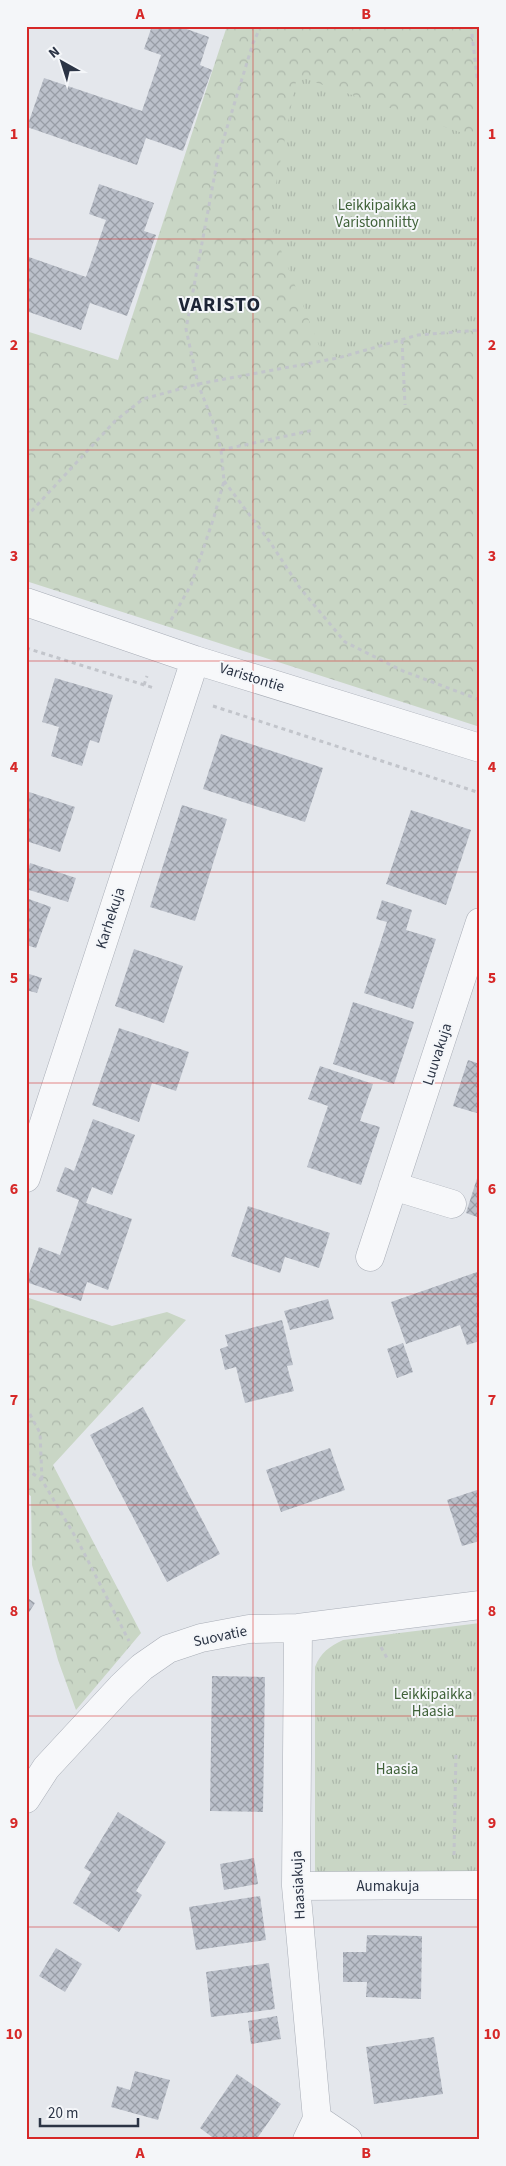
<svg xmlns="http://www.w3.org/2000/svg" width="506" height="2166" viewBox="0 0 506 2166" font-family="'Source Sans 3',sans-serif">
<defs>
<pattern id="forest-crowns" width="20" height="18" patternUnits="userSpaceOnUse" patternTransform="scale(1.25)"><rect width="20" height="18" fill="#c9d6c5"/><path d="M2 6a3 3 0 1 1 6 0M12 15a3 3 0 1 1 6 0" fill="none" stroke="#adb8ab"/></pattern>
<pattern id="park-tufts" width="24" height="20" patternUnits="userSpaceOnUse" patternTransform="scale(1.25)"><rect width="24" height="20" fill="#c9d6c5"/><path d="M3 7l-1-3M5 7V3M7 7l1-3M15 17l-1-3M17 17v-4M19 17l1-3" fill="none" stroke="#adb8ab"/></pattern>
<pattern id="building-cross-hatch" width="8" height="8" patternUnits="userSpaceOnUse" patternTransform="scale(1.25)"><rect width="8" height="8" fill="#bbc0ca"/><path d="M0 0l8 8M0 8l8-8" fill="none" stroke="#989da6"/></pattern>
</defs>
<rect width="100%" height="100%" fill="#e4e7ec"/>
<!-- forest -->
<path fill="url(#forest-crowns)" d="M227,26H480V727L26,581V331L118,360Z
M26,1297L112,1326L167,1312L186,1320L53,1465L141,1633L76,1710L58,1660L32,1565L31,1496L26,1493Z"/>
<!-- park -->
<path fill="url(#park-tufts)" d="M297,76L480,139V330L418,335L338,358L320,348L269,220Z
M480,1623V1872L315,1875V1667C321,1652 329,1647 343,1640Z"/>
<!-- building -->
<path fill="url(#building-cross-hatch)" d="M152,26H178L209,37L200,65L212,70L183,151L146,138L137,165L27,127L44,78L142,111L161,55L144,49Z
M99,184L154,203L144,231L156,235L127,316L90,303L81,330L26,311V256L86,277L106,220L89,214Z
M55,678L113,695L99,743L90,740L82,766L51,756L59,727L42,722Z
M221,734L323,768L305,822L203,789Z
M26,791L75,807L60,852L26,841Z
M182,805L227,819L195,921L150,907Z
M411,810L471,830L446,905L386,884Z
M30,863L76,878L68,902L26,889V875Z
M26,898L51,907L36,948L26,945Z
M382,900L412,910L406,930L436,939L413,1009L364,993L387,922L376,919Z
M134,949L183,966L164,1023L115,1006Z
M26,973L42,978L37,993L26,990Z
M353,1002L414,1022L394,1084L333,1064Z
M119,1028L189,1052L176,1091L152,1083L139,1122L92,1105Z
M468,1060L480,1064V1114L453,1106Z
M320,1066L373,1084L360,1121L380,1127L361,1185L307,1167L328,1106L308,1099Z
M93,1119L135,1135L112,1195L92,1187L86,1203L132,1219L108,1290L87,1282L81,1301L26,1282L39,1247L60,1255L79,1200L56,1191L65,1167L74,1171Z
M479,1172H480V1218L466,1213Z
M248,1206L330,1233L319,1268L285,1257L280,1273L231,1256Z
M480,1271V1341L467,1345L460,1325L406,1344L391,1302Z
M328,1299L334,1319L290,1330L284,1311Z
M282,1320L293,1365L287,1366L294,1391L245,1403L236,1367L225,1370L220,1349L228,1346L225,1335Z
M403,1343L413,1372L397,1378L387,1349Z
M143,1407L220,1554L167,1582L90,1435Z
M330,1448L345,1490L281,1512L266,1470Z
M480,1489V1541L462,1546L447,1500Z
M26,1597L35,1603L26,1617Z
M212,1676L265,1677L263,1812L210,1811Z
M118,1812L166,1842L136,1891L142,1895L119,1932L73,1903L91,1872L84,1868Z
M254,1858L258,1884L224,1890L220,1864Z
M260,1896L266,1940L196,1950L189,1907Z
M367,1935L422,1936L421,1999L366,1997L367,1982H343V1952H366Z
M56,1948L82,1964L65,1992L39,1976Z
M269,1963L275,2009L211,2017L206,1972Z
M277,2016L281,2039L251,2044L248,2021Z
M434,2037L443,2094L374,2104L366,2047Z
M135,2071L170,2080L158,2120L111,2107L117,2086L130,2090Z
M237,2074L281,2104L256,2140H216L200,2128Z"/>
<g fill="none" stroke-linecap="round" stroke-linejoin="round">
<defs>
<path id="minor" d="M26,602L195,660L480,748
M26,1178L195,660
M393,1186L452,1204
M370,1257L480,922
M298,1628L296,1886L317,2119L307,2140
M26,1799L46,1768L121,1687L142,1667L168,1649L201,1638L249,1629L298,1628L480,1605
M296,1886L480,1885
M317,2119L348,2140"/>
</defs>
<!-- minor casing -->
<use href="#minor" stroke="#a9aeb7" stroke-width="29"/>
<!-- path -->
<path stroke="#c2c5cb" stroke-width="3" stroke-dasharray="4 4" stroke-linecap="butt" d="M471,26L477,77L480,84
M402,340L405,405
M221,450L314,430
M224,481L270,542L300,588L345,642L403,671L480,700
M26,517L115,421L143,399L198,384L338,358L418,335L480,330
M171,620L191,585L214,517L224,481L221,450L215,427L198,384L186,329L218,157L253,43L261,26
M26,648L154,688
M144,685L147,676
M213,706L480,793
M26,1407L40,1433L42,1479
M26,1469L42,1480L79,1543L129,1641
M381,1647L388,1660
M454,1855L456,1751"/>
<!-- minor -->
<use href="#minor" stroke="#f7f8fa" stroke-width="28"/>
</g>
<!-- grid -->
<path fill="none" stroke="#d62828" stroke-width="1" stroke-opacity="0.55" d="M253,26V2140M26,239H480M26,450H480M26,661H480M26,872H480M26,1083H480M26,1294H480M26,1505H480M26,1716H480M26,1927H480"/>
<g text-anchor="middle" stroke-width="4" stroke-linejoin="round" paint-order="stroke">
<!-- park labels -->
<g font-size="15" fill="#3f6138" stroke="#f4f6f9">
<text x="377" y="210">Leikkipaikka<tspan x="377" dy="17">Varistonniitty</tspan></text>
<text x="433" y="1699">Leikkipaikka<tspan x="433" dy="17">Haasia</tspan></text>
<text x="397" y="1774">Haasia</text>
</g>
<!-- street labels -->
<g font-size="15" fill="#2b3445" stroke="#f4f6f9">
<text transform="translate(252 677) rotate(17)" y="5">Varistontie</text>
<text transform="translate(110 918) rotate(-72)" y="5">Karhekuja</text>
<text transform="translate(437 1054) rotate(-72)" y="5">Luuvakuja</text>
<text transform="translate(220 1636) rotate(-12)" y="5">Suovatie</text>
<text transform="translate(298 1885) rotate(-93)" y="5">Haasiakuja</text>
<text x="388" y="1891">Aumakuja</text>
</g>
<!-- district labels -->
<g font-size="20" font-weight="bold" letter-spacing="1" fill="#1d2536" stroke="#f4f6f9">
<text x="220" y="311">VARISTO</text>
</g>
</g>
<!-- border -->
<rect width="506" height="2166" fill="none" stroke="#f4f6f9" stroke-width="55"/>
<!-- north arrow -->
<g transform="translate(62 62) rotate(321)" stroke="#f4f6f9" stroke-width="4" paint-order="stroke">
<path d="M0-4L9 19L0 12L-9 19Z" fill="#2b3445"/>
<text y="-8" font-size="14" font-weight="bold" text-anchor="middle" fill="#2b3445">N</text>
</g>
<!-- scale -->
<path d="M40 2118v8h98v-8" fill="none" stroke="#2b3445" stroke-width="2.5"/>
<text x="48" y="2118" font-size="15" fill="#2b3445" stroke="#f4f6f9" stroke-width="4" paint-order="stroke">20 m</text>
<rect x="28" y="28" width="450" height="2110" fill="none" stroke="#d62828" stroke-width="2"/>
<g font-size="16" text-anchor="middle" font-weight="bold" fill="#d62828">
<text x="140" y="19">A</text>
<text x="366" y="19">B</text>
<text x="14" y="139">1</text>
<text x="492" y="139">1</text>
<text x="14" y="350">2</text>
<text x="492" y="350">2</text>
<text x="14" y="561">3</text>
<text x="492" y="561">3</text>
<text x="14" y="772">4</text>
<text x="492" y="772">4</text>
<text x="14" y="983">5</text>
<text x="492" y="983">5</text>
<text x="14" y="1194">6</text>
<text x="492" y="1194">6</text>
<text x="14" y="1405">7</text>
<text x="492" y="1405">7</text>
<text x="14" y="1616">8</text>
<text x="492" y="1616">8</text>
<text x="14" y="1828">9</text>
<text x="492" y="1828">9</text>
<text x="14" y="2039">10</text>
<text x="492" y="2039">10</text>
<text x="140" y="2158">A</text>
<text x="366" y="2158">B</text>
</g>
</svg>
